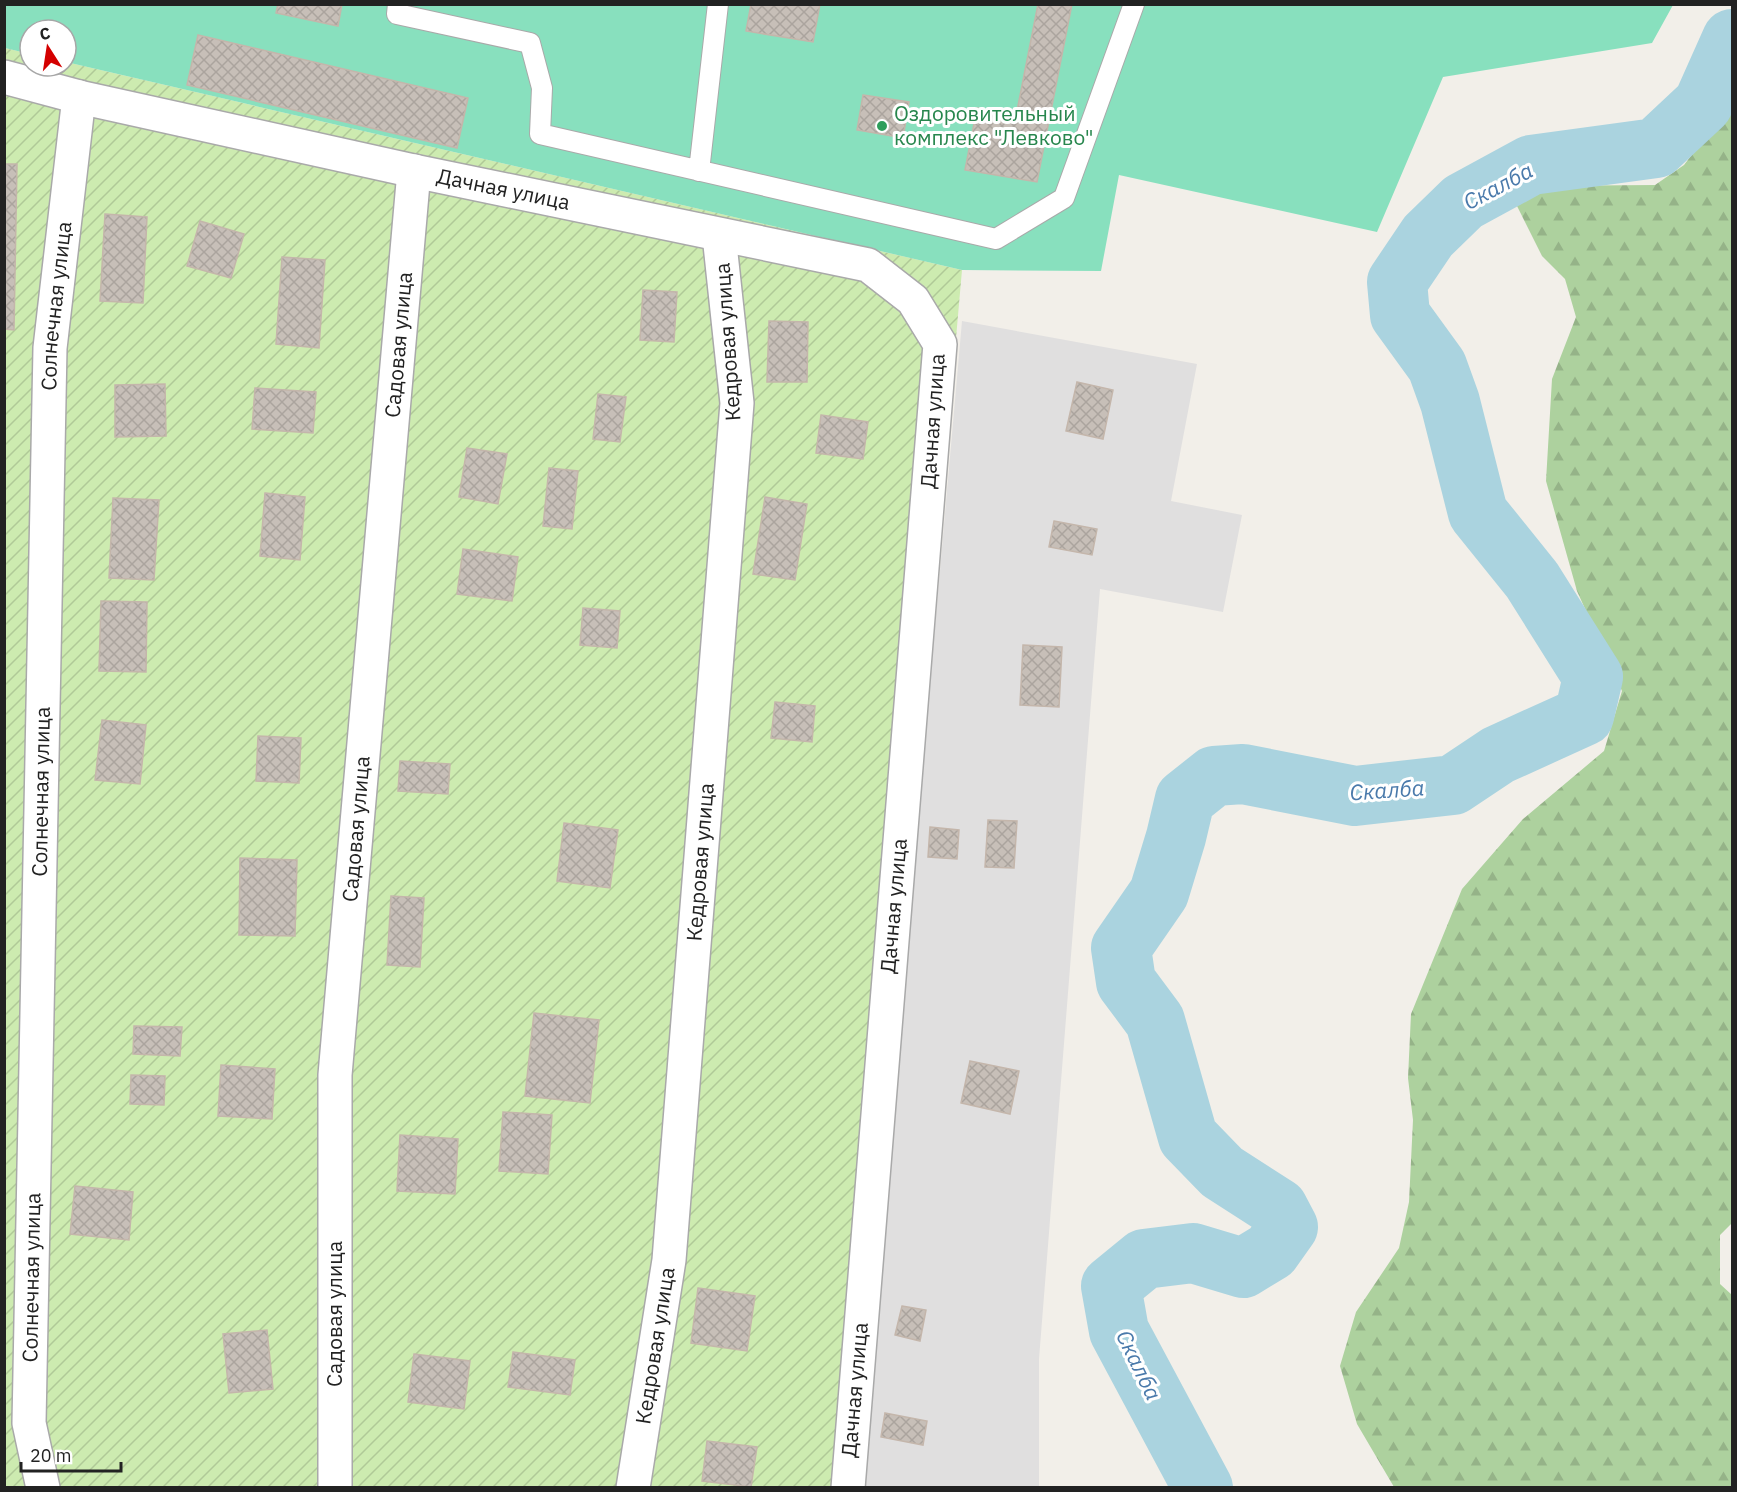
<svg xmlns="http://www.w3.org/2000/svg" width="1737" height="1492" viewBox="0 0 1737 1492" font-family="'IBM Plex Sans',sans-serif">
<defs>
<pattern id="forest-firs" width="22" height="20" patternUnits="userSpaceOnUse" patternTransform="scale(1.5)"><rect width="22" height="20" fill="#add19e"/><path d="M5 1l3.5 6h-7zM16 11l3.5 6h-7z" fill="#95b388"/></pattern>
<pattern id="garden-furrows" width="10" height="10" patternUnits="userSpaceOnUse" patternTransform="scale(1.5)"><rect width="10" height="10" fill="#cdebb0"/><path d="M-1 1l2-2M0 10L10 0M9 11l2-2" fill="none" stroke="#b0c997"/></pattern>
<pattern id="building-cross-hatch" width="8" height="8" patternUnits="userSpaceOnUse" patternTransform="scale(1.5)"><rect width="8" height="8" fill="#c7bfb8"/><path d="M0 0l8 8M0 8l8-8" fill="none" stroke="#aba49e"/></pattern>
</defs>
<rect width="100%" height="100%" fill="#f2efe9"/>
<!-- residential -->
<path fill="#e0dfdf" d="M962,321L1197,364L1171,501L1242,515L1223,612L1100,589L1039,1359V1487L859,1488Z"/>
<!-- forest -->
<path fill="url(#forest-firs)" d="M1732,95V1223L1720,1235V1284L1732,1295V1487H1394L1357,1424L1340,1366L1356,1312L1399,1248L1409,1202L1413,1120L1408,1078L1411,1014L1462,889L1523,819L1604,751L1622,691L1577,591L1546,481L1552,379L1576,317L1565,279L1542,256L1516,204L1529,186L1655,185L1684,165L1723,114Z"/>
<!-- garden -->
<path fill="url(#garden-furrows)" d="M5,48L30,54V66H66V62L962,270L855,1487L5,1488Z"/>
<!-- pitch -->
<path fill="#88e0be" d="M5,4L1673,5L1652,43L1443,77L1377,232L1119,175L1101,271L962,270L66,62V30H30V54L5,48Z"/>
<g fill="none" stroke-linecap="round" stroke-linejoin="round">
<!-- river -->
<path stroke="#aad3df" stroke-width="60" d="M1203,1488L1119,1331L1111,1286L1144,1259L1193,1253L1243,1268L1271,1251L1288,1227L1278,1208L1222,1172L1188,1137L1155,1021L1126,982L1121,948L1159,893L1176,837L1185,799L1214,776L1243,774L1355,796L1453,785L1498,755L1584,716L1593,677L1532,580L1478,513L1450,402L1437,366L1400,315L1397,282L1428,236L1463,202L1531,165L1656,148L1703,104L1732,39"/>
</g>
<!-- building -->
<path fill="url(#building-cross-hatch)" stroke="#c4b6ab" stroke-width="1.5" d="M278,4H342L338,26L276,13Z
M751,4H820L813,42L746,31Z
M1038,4H1072L1037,182L965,170L977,108L1016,116Z
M198,35L468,98L457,148L187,85Z
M863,95L909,102L903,138L857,130Z
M4,164H17L14,330L4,329Z
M105,214L147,217L143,303L100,301Z
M200,221L244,234L231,278L187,266Z
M282,257L325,260L319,348L276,344Z
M643,290L677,292L674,342L640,340Z
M769,321L808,322L807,382H767Z
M1077,382L1113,390L1103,439L1066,431Z
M165,384L166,436L115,437V385Z
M255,388L316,392L313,433L252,429Z
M598,394L626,397L620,442L593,439Z
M821,415L868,422L863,459L816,453Z
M467,448L507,454L498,504L459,497Z
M549,468L578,471L572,529L543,526Z
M265,493L305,497L300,560L260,556Z
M765,497L807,504L795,580L753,574Z
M113,498L159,500L154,580L109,578Z
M1054,521L1097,529L1092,555L1049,547Z
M463,549L518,557L512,601L457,594Z
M101,601L147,602L146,672L99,671Z
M583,608L620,611L617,648L580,645Z
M1023,645L1062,647L1059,707L1020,705Z
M775,702L815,706L812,742L771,738Z
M102,720L146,725L140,784L95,780Z
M258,736L301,738L299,783L256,781Z
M400,761L450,764L448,794L398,791Z
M988,820L1017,821L1014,868L985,867Z
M564,823L618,830L610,888L557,881Z
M930,827L959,830L957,859L928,857Z
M240,858L297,860L295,936L239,935Z
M391,896L424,898L420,967L387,965Z
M534,1013L599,1020L590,1103L525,1096Z
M134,1026L182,1027L180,1056L133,1054Z
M970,1061L1019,1071L1010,1114L961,1103Z
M221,1065L275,1069L272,1119L218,1116Z
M131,1075L165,1076L164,1105L130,1104Z
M503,1112L552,1115L548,1174L499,1171Z
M400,1135L458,1139L455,1194L397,1191Z
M75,1186L133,1192L129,1240L70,1234Z
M698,1288L755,1296L747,1351L691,1343Z
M902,1306L926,1310L920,1341L895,1335Z
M267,1330L273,1389L229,1393L223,1334Z
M513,1352L575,1360L570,1395L508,1387Z
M414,1354L470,1361L464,1409L408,1402Z
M885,1413L927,1421L923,1445L881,1437Z
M707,1441L757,1447L751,1487L702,1481Z"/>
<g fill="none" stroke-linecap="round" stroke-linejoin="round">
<defs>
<path id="service" d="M398,4L397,14L530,43L542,88L540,134L996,239L1064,198L1134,4
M699,171L718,4"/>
<g id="minor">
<path id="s1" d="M4,77L79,97L414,171L868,265L913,300L940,344L848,1488"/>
<path id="s2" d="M43,1488L29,1423L50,348L79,97"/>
<path id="s3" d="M335,1488V1075L414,171"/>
<path id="s4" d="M633,1488L669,1260L737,403L719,235"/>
</g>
</defs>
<!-- service casing -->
<use href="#service" stroke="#a9a9a9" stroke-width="22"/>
<!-- minor casing -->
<use href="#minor" stroke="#a9a9a9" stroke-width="36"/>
<!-- service -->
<use href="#service" stroke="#fff" stroke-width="20"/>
<!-- minor -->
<use href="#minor" stroke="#fff" stroke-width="33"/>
</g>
<!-- markers -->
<circle fill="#2e9e5b" stroke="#fff" stroke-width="2" cx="882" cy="126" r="6"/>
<g text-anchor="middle" stroke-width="6" stroke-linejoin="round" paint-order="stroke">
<!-- leisure labels -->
<g font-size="21" fill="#27864d" stroke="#fff" text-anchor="start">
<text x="894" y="121">Оздоровительный<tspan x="894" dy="24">комплекс "Левково"</tspan></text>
</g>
<!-- street labels -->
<g font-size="21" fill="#222" stroke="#fff">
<text dy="7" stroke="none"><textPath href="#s1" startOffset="512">Дачная улица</textPath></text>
<text dy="7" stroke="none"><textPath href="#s2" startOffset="1184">Солнечная улица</textPath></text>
<text transform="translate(728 342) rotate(-94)" y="7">Кедровая улица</text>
<text dy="7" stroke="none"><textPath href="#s3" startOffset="1146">Садовая улица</textPath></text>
<text transform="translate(933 421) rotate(-86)" y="7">Дачная улица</text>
<text dy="7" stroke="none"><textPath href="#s2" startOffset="698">Солнечная улица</textPath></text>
<text dy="7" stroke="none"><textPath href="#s3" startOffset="660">Садовая улица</textPath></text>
<text dy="7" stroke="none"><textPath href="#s4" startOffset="630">Кедровая улица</textPath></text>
<text transform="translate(894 906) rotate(-85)" y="7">Дачная улица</text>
<text dy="7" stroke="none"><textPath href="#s2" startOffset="212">Солнечная улица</textPath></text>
<text transform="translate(335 1314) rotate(-90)" y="7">Садовая улица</text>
<text dy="7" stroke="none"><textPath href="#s4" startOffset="144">Кедровая улица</textPath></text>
<text transform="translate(855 1390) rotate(-85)" y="7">Дачная улица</text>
</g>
<!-- water labels -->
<g font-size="22" font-style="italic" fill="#4a7aab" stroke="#fff">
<text transform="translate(1498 186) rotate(-28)" y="8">Скалба</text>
<text transform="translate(1387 790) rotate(-4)" y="8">Скалба</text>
<text transform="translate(1139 1365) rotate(64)" y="8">Скалба</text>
</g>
</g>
<!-- border -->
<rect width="1737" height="1492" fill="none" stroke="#222222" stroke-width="12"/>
<!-- north arrow -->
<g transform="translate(48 48) rotate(348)"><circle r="28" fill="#ffffff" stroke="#a7a7a7" stroke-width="1.5"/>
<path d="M0-4.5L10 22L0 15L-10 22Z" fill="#d40000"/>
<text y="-9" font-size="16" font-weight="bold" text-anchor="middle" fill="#222222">С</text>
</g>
<!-- scale -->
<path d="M21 1462v9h100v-9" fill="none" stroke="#222222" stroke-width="3"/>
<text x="30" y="1462" font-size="18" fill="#222222" stroke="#ffffff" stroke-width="4.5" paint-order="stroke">20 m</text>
</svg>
